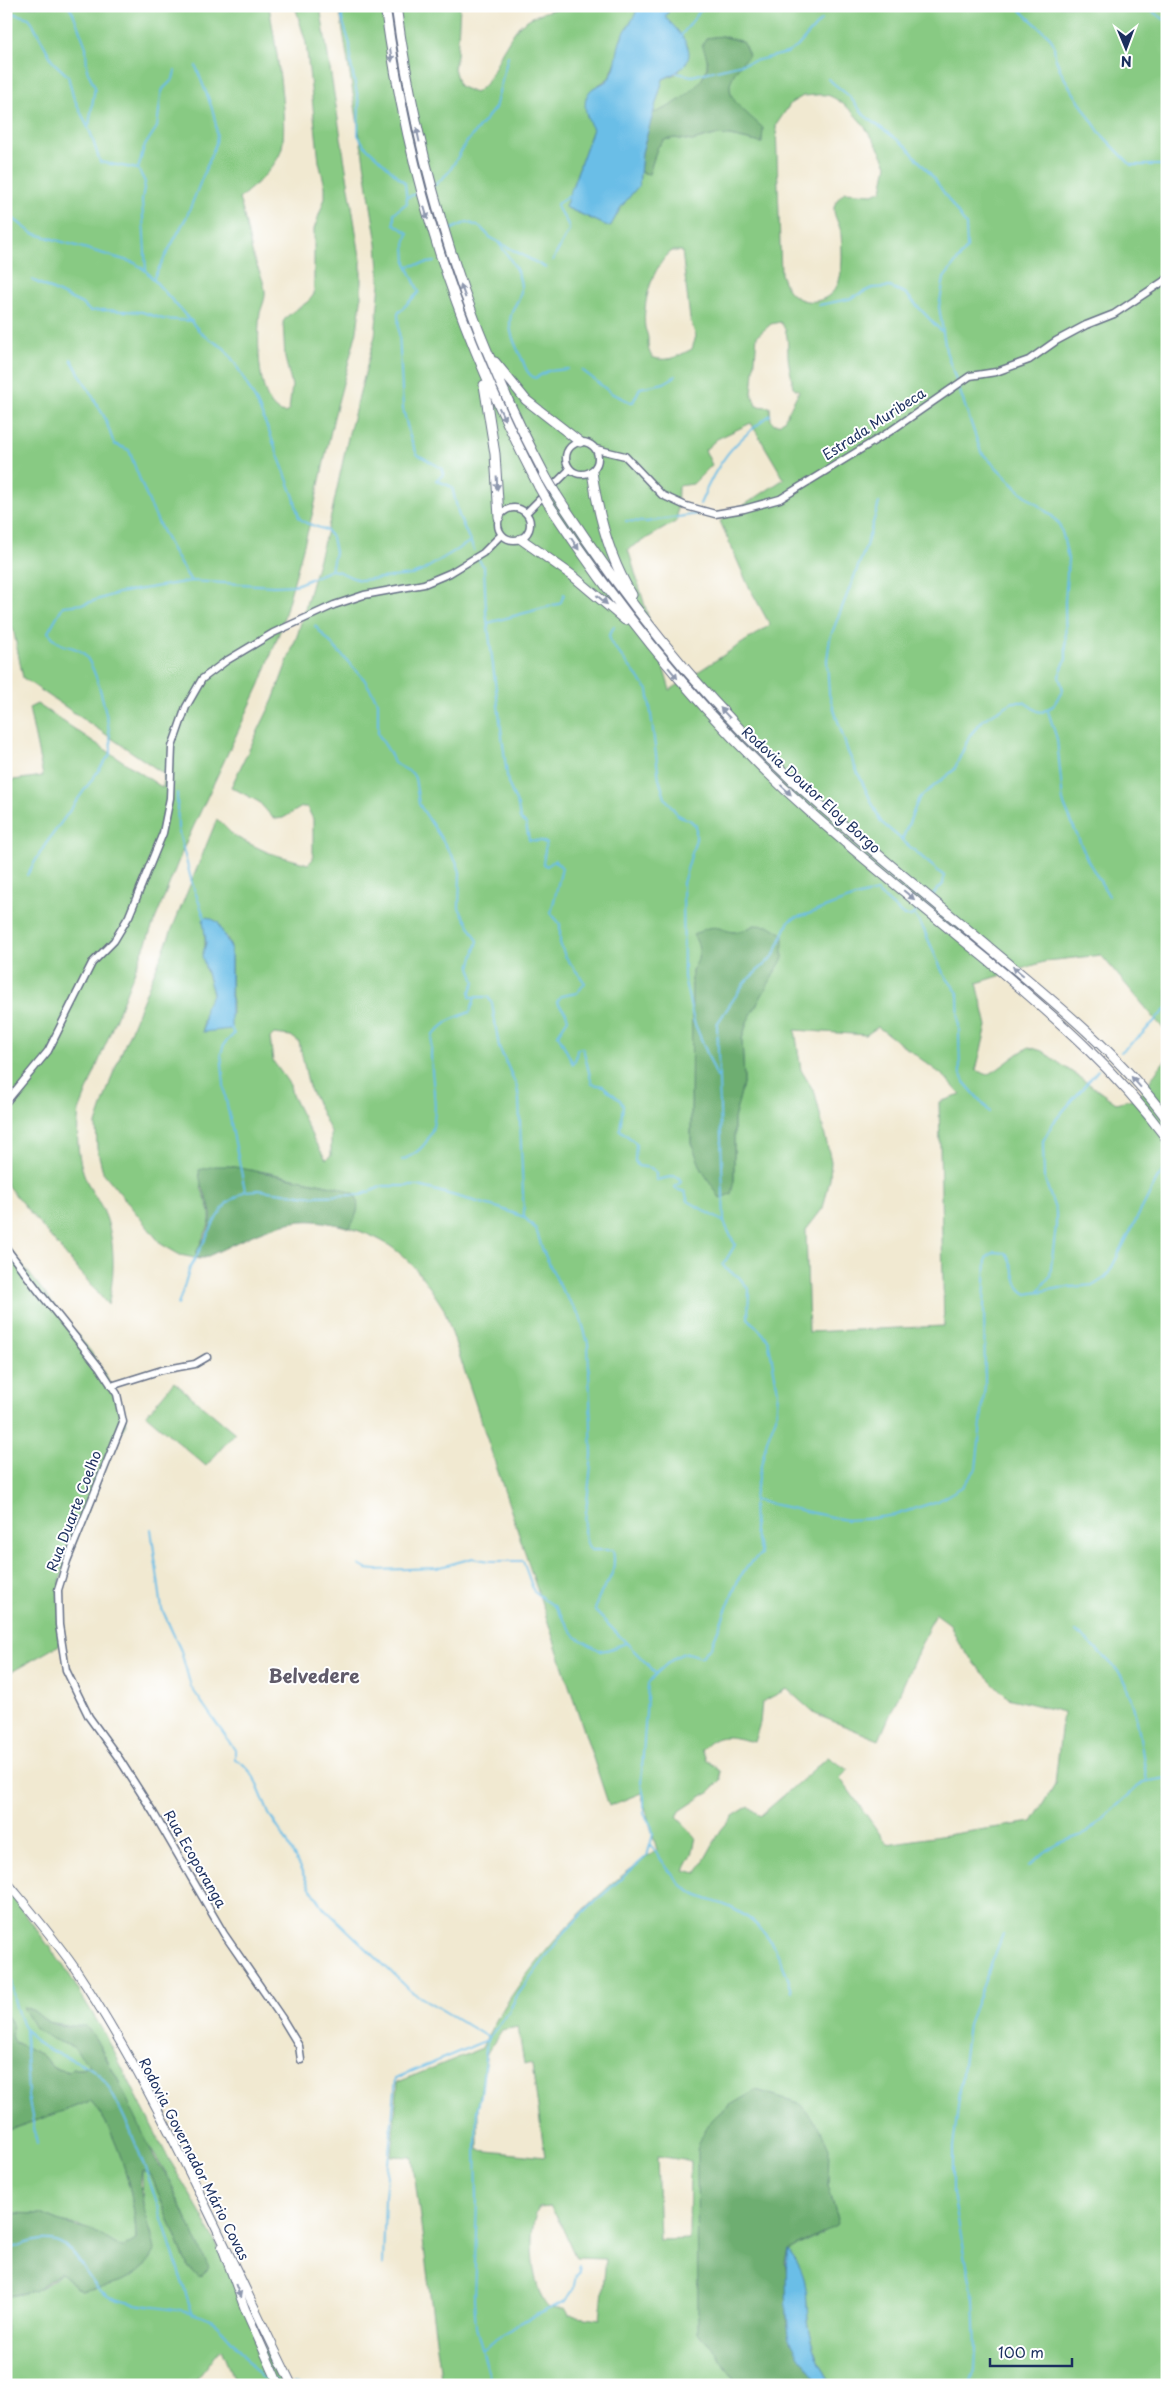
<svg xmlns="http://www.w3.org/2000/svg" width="1173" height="2391" viewBox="0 0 1173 2391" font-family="'Playpen Sans',sans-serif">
<rect width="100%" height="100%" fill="#fff"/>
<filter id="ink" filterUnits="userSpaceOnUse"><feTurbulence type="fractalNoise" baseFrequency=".02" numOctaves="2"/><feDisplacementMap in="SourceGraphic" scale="10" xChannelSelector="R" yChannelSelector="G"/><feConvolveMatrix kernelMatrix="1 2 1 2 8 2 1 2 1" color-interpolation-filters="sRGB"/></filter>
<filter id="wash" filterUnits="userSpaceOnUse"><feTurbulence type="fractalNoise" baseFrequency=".0096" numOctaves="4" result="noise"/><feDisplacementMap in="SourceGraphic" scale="20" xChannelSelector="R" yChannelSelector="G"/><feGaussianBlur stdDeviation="1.12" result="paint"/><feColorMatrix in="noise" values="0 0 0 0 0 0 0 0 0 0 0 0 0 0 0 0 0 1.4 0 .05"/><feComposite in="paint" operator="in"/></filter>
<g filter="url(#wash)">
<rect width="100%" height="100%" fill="#f1e9d1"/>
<!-- green -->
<path fill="#88ca83" stroke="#527c70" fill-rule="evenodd" d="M6,6H269C274,35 291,131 280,154C271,173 253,186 239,199C246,218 248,239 254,259C258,270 264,279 265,291C266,298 262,306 260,313C257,335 256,411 285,413L289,410L292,386L285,358L283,322C290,309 307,307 314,294V229L325,198V186L319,162L306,43L295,6H320L361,263V301L357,331L334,417L313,512L281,628L260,684L184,847L79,1111C76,1137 77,1162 89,1186C93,1195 100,1202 103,1210C116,1238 115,1276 108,1305L6,1184V781L43,776L29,708L37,704L163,788L164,774L23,678L13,628L6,630Z
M339,6H460L457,56L454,68L459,86L475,93C491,83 494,68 502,52C507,44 513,33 519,26C550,0 599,6 638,6L634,20L621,38L618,57L609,78L591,90L593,129L565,207L610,227L621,207L639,185L640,172L649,174L657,148L664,140L675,138L692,141L715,135L730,136L762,143L744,111L732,99L729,83L736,69L743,42L722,36L706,38C706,48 709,61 706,70C700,90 673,108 653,113L663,79L678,73L688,46L665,17L672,6H1167V1033L1101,955L1047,961L977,983L987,1026L976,1070L988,1075C1003,1067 1014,1055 1029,1047L1042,1051L1116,1103C1122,1101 1131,1100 1136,1097C1150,1088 1154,1069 1167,1059V2385H832C820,2368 813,2347 809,2327C805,2298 809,2274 788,2250L824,2233L838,2219L828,2185V2174L799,2103L756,2090L698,2333L716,2352L738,2385H442L412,2157L391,2156L398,2082L482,2048C504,1996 560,1930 603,1892C620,1876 639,1863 657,1850L641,1793L609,1806L444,1309C417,1267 400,1243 350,1228L357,1212L355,1194L337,1187L260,1171L201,1188C220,1229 205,1221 196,1258L200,1259L180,1255L161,1244L103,1172L97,1148L96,1124L112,1076L217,819L234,836L246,842L269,853L308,864L313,859V819L307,807H302L283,818L276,819L272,817L259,802L231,787L273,700L298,633L331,516L349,433L375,336L380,283L377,244ZM803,96C811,96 823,93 830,96C855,107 876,141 887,165L882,190L873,194L845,192C840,196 835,201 834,208C833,216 841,226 841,234C842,247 843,264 840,277C836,300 809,309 792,294C786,289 784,281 781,274L776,125L791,103ZM672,251H682L690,319L696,336L692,349C678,356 667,363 652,357C648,350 648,347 648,339C648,335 646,331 645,328C642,304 652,266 672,251ZM780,322C791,333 786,349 789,364C790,372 792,379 793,387L799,391L784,420L779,424H774L771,420L770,407L756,406L752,394L757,336L771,324ZM751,423L784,479L720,521L747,583L770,625L670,690L628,549L677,521L678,486L693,484L712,465L705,450L717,439ZM754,925L747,1022L742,1039L744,1080L734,1119V1181L691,1143L692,970L698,962L699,942L719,929C733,934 742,933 754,925ZM220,931L227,937L231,948L232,1015L203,1032V1021L213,993L205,967V935ZM878,1027L945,1077L961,1095L939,1102L944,1326L809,1332L806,1230L823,1208L830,1179L831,1161L815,1093L801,1070L795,1030L866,1035ZM274,1034L291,1036L299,1042L309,1087L331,1132V1156L326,1159L315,1142L292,1095L290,1085L273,1061L270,1038ZM935,1613L950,1624L959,1644L982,1672L1008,1698L1063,1712L1055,1784L1032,1822L887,1844L840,1778L848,1770L828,1757L760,1816L749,1806L733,1816L721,1830L697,1873L684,1870L692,1855L696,1837L677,1817L680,1811L710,1791L721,1780L720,1771L707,1760L701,1750C719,1731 730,1737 754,1742L760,1723L762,1702L787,1689L815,1714L879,1740ZM518,2027L524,2064L532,2065L545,2157L478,2150V2108L487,2053L502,2030ZM657,2156L690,2161L689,2239L660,2240ZM550,2207L557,2216L576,2258L606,2259L600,2319L569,2315L565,2308H549C532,2294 526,2226 539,2208Z
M6,1244L91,1352L117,1395L126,1424L109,1454L60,1580L61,1644L6,1675Z
M174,1382L235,1433L206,1466L146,1415Z
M6,1888L67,1971L106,2036L165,2152L202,2215L282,2385H236L221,2349L192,2385H6V2299L9,2296C27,2294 48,2287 61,2273L81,2291L115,2283L133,2276L153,2238L143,2208L142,2171L151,2175L188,2267L187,2220L167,2174L143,2137L118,2080L95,2038L72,2026L48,2022L28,2007L50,2038L73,2047L91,2065L83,2069H72L69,2072L53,2068L42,2055L13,2041L11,2035V2021L6,2015Z
M91,2101C119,2133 136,2198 136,2240L122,2249L78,2225L63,2223L41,2214L6,2213V2131Z"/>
<!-- forest -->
<path fill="#6eae71" stroke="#446e68" d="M722,36L743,42L749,55C715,91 731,99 763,128L762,143L730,136L715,135L692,141L675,138L664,140L657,148L649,174L640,172L642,152L653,113C670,109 703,87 707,68C709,61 705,52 702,45L706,38Z
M754,925L770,926L783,934V958L747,1022L742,1039L744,1080L734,1119V1181L731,1194L720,1198L702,1170L691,1143L692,970C701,959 701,946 693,935C698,933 703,929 708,928C726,924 729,941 754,925Z
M215,1166H230L337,1187L355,1194C361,1207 356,1216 350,1228C339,1225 327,1222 315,1221C277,1218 238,1243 204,1258H196V1253C201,1242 210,1232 211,1220C213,1203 199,1189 199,1170Z
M23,2007C33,2007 39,2017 47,2021C58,2027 73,2026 86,2026L95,2038L118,2080L154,2157L166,2174L209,2268L200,2277L188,2267L151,2175L142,2171C136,2199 151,2224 155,2251C140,2281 112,2285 81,2291L61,2273L34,2291L9,2296L6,2299V2213L41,2214L63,2223L92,2230L122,2248L136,2240C136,2198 119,2133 91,2101L6,2131V2015C12,2022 15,2027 11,2035L13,2041L42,2055L53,2068L69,2072L72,2069H83L90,2065L73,2047L50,2038L35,2028Z
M756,2090L799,2103L819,2126L829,2148L828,2185L838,2219L836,2226L788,2250L785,2262L788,2278L787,2324L809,2368L821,2385H738L716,2352L698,2333L697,2150C708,2113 725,2109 756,2090Z"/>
<!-- water -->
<path fill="#6bbee7" stroke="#4376a2" d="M638,6H672L665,17C691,43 703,62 663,79L642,152L639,185L621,207L610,227L565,207L593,129C587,120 580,101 591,90C596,85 606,84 610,77C618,65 616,49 622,37C627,26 635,19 638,6Z
M207,917L218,922C221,932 227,938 231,948V1029L203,1032L205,1008L213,993L202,956L206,943L203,920Z
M788,2250C812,2278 804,2294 809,2327C813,2347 820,2368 832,2385H821C811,2371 796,2355 790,2339C786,2326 785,2263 788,2250Z"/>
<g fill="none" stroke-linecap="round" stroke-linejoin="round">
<!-- stream -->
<path stroke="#6bbee7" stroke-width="2" d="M68,6L73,13L86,47L87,70L95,87L89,125
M343,6L342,19L350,44L351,65L359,103L358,135L364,145L405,183L407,203L394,213V224L408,233L405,244L406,263L419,292L398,313L403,409L410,437L417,454L443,469V475L436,480L452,487L459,516L474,550
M1016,6L1050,37L1054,45L1055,57L1062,74L1071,89L1100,133L1131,165H1167
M1143,6L1167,21
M850,10L853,6
M6,11L29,18L32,22L53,62L68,76L73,96L91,134L100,162L138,169
M680,37L700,11L711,6
M677,73L692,76L787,53L797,47L821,20
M828,79L849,96L865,116L906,146L933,177L966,225L967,248L944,278L939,307L946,351L981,452L1020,491L1052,516L1059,524L1063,535L1068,559L1065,602L1066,659L1059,676L1063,690L1053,706L1042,712L1037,711L1024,702H1013L984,719L970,735L954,770L919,798L902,840
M435,185L449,172L466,143L495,108L508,56
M408,197L420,192
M6,213L32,233L135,263L146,271L203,335L224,348L235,363L256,401L270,434L294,497L299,518L306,523L326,530L332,537L335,552L331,570
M450,230L467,222L480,227L491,238L546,268
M498,242C508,256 519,269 521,286C522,297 516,302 512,311C506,329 515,344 522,359C525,366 527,375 535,378L548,371L568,369
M553,260L569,230C569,219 558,214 557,204L569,196
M408,266L434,262
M146,271L142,200L145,182L138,169L144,147L157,127L161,95L163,89L173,79L175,71
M153,279L187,216L216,143C220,117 204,91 196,66
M32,280L82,304L90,311L103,310L142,312L163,319L192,321
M819,305L849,299L872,288L890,287L905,293L941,331
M71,359L105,418L114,444L129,450C145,496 164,541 191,581
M582,370L611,393L630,402H633L640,388L664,383L676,376
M879,503L865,549L830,638L827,660L829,694L848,752L881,822L944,876L943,884L931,897
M700,504C718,460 732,444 770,415
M626,521L646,522L697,514
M479,560L484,567L486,611L508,783L518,806L520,819L526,824L529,840L541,841L546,843L543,864L547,866L555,860L562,868L551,913L560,924V943L565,956L585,983L577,993L561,996L557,1002L566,1013L568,1019L558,1034L573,1064L576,1058L577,1049L583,1048L592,1084L603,1086L620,1100L623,1106L620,1130L636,1143L635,1161L638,1166L651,1168L656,1173V1180L675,1176L679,1178L681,1182L675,1187L676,1189L685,1192L688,1201L724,1222
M488,623L558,604L561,602L564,594
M315,626L364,679L378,702V734L390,753L394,763L412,773L415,778L419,804L457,863L460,872L459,908L478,941L470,967L475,982L470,992V997H488L492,1003L499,1047L517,1087L519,1099L524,1217
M614,627L609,635L611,643L648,690L659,779L665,798L678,815L691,821L696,826V839L683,883L684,977L694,1022L717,1077
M1048,711L1057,739L1063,802L1088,861L1109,896
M177,793L178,829L192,883L205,919
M27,875L45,845L111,753C111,731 99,669 83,653C76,646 67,648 59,643C55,641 51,635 48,632L63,606L84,604L118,593L191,581L274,586L296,585L331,570C343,571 350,579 361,580L412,575L422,571L471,541
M914,914L924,930L943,973L958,993L960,1072L964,1082L990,1112
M231,1028L234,1034L224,1044L221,1054L225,1095L245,1190
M1121,1052L1141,1035L1167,1008
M402,1160C458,1138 423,1078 433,1034L450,1020L470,1012L475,998
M1037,1293L1050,1276L1056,1226V1212L1044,1177L1043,1141L1053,1123L1098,1070
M178,1305L190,1268L217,1217L227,1203L245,1191L259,1190L308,1196L361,1195L383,1186H419L499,1208L524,1217L536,1229L543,1251L562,1290L580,1316L588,1343L592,1455L584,1531L587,1544L591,1550H613C619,1582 597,1587 595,1611L656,1673
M753,1500L846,1520L866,1519L895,1515L938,1501L962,1487L976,1469L985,1385L984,1304L986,1258L994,1252L1005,1253C1016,1263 1012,1288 1027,1294L1059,1288L1094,1285L1106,1277L1111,1269L1157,1179L1164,1171
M151,1529L162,1609L181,1651L191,1687L235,1750V1759L242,1763L253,1775L269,1814L286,1840L309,1886L324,1908L412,1992L489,2038
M359,1565L366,1569L376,1570L437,1568L473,1558L489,1561H523L534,1592L554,1606L576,1637L599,1650H607L626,1643
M1076,1631C1088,1642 1114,1663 1122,1677C1138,1708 1141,1746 1147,1781
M651,1846C662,1859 671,1877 685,1888C696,1898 713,1900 727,1906C765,1922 781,1953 792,1991
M1029,1866L1044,1852L1060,1843L1087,1833L1143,1782L1167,1778
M6,1952C12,1976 11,2002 23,2025C41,2061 88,2053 107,2085C146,2150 168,2243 193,2315
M25,2029L28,2095L37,2144
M487,2040L481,2095L477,2110L476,2143L477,2199L474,2299L476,2327L492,2385
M6,2250C47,2235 62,2232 85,2271C92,2281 97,2290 108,2296C139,2310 182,2305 212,2321C225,2328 250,2365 262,2378L275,2380
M383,2265L385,2196L396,2078L487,2040L509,2011L517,1996L563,1934L590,1906L647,1856L653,1834L651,1825L644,1814V1797L641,1783L648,1684C651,1677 676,1654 685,1653C690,1652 696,1656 701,1657L711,1647L739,1578L751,1562L761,1554L754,1531L753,1500L767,1440L776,1417L778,1391L768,1339L748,1318L749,1290L739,1277L726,1269L723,1265L735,1245L724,1222L717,1024L745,982L773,957L789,921C795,916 801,917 808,914C831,906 852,896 877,892L904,916H911L919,909
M482,2350L519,2323L566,2301L573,2290L576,2276L580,2272L579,2265
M294,2383L307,2385
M970,2385L975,2370L976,2349L974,2300L953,2195V2148L968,2024L1003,1934"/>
</g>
</g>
<g filter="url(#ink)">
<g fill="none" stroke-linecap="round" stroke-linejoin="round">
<defs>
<path id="tertiary" d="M566 458a16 16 0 1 1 32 0a16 16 0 1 1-32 0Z
M596,449L625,456L662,495L686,506L715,514L744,509L780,499L889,432L970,376L996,372L1029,360L1056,341L1086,325L1114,314L1167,279
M498 524a16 16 0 1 1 32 0a16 16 0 1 1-32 0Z
M526,513L570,469
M6,1102L48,1051L92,963L114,941L129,916L163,833L170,798L172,747L186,707L202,679L226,661L273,633L334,605L364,595L424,584L450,573L483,553L501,535
M6,1248L40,1293L100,1368L117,1394L123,1422L67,1561L58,1590L59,1625L66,1670L89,1717L120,1760L153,1812L224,1934L282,2018L299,2046L301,2060
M111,1386L162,1370L195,1364L207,1357"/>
<path id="primary" d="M6,1881C29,1909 53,1937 74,1967C161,2098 222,2244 292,2385
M222,2247L245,2309L279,2385"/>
<path id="motorway" d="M385,6C409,184 456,327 539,487
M396,6C419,175 467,329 547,479
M495,362L526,400L580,442
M484,385L495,454L499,517
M592,472C598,514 609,558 632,595
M556,494C630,609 717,716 821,806C881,858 942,908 1003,959C1062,1008 1121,1057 1167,1119
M548,503C623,617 708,722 811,813C869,864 930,913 990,962C1056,1018 1115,1069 1167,1139
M521,539L573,576L625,620"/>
</defs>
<!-- tertiary casing -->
<use href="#tertiary" stroke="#667086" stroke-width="9"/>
<!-- primary casing -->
<use href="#primary" stroke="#667086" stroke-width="10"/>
<!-- motorway casing -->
<use href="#motorway" stroke="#667086" stroke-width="11"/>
<!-- tertiary -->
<use href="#tertiary" stroke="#fff" stroke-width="6"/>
<!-- primary -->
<use href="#primary" stroke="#fff" stroke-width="8"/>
<!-- motorway -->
<use href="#motorway" stroke="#fff" stroke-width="9"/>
<defs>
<path id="motorway-bridge" d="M547,479L556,494
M539,487L548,503"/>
</defs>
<!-- motorway-bridge casing -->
<use href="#motorway-bridge" stroke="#667086" stroke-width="11" stroke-linecap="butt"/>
<!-- motorway-bridge -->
<use href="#motorway-bridge" stroke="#fff" stroke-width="9"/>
</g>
<!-- one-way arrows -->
<defs><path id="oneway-solid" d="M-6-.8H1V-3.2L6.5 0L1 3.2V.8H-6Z" transform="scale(1.25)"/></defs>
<g fill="#8d97ae">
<use href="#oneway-solid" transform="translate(391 55) rotate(82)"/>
<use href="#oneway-solid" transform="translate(418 135) rotate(-102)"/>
<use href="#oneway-solid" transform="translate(426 213) rotate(74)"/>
<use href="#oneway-solid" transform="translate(463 291) rotate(-110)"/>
<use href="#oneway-solid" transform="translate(502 414) rotate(64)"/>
<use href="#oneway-solid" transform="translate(497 483) rotate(87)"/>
<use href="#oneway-solid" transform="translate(575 544) rotate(56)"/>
<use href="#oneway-solid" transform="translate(602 600) rotate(41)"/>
<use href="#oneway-solid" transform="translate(673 673) rotate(50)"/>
<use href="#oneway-solid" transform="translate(725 713) rotate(-133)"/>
<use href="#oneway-solid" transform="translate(786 790) rotate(43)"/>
<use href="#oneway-solid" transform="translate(909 895) rotate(40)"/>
<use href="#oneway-solid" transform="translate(1018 971) rotate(-140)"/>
<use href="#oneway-solid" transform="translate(1136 1082) rotate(-131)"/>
<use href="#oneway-solid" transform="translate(238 2291) rotate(69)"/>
</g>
</g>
<g text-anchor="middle" stroke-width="4" stroke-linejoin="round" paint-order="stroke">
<!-- street labels -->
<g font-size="14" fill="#1b2f5e" stroke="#fff">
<text transform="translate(874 424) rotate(-33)" y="5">Estrada Muribeca</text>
<text transform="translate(811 790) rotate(42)" y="5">Rodovia Doutor Eloy Borgo</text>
<text transform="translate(74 1511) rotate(-69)" y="5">Rua Duarte Coelho</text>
<text transform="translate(195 1859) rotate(60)" y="5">Rua Ecoporanga</text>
<text transform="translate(194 2159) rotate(63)" y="5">Rodovia Governador Mário Covas</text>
</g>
<!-- district labels -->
<g font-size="19" font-weight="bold" fill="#615c6a" stroke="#fff">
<text x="314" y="1683">Belvedere</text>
</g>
</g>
<!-- margin -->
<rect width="1173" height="2391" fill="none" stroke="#fff" stroke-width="25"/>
<!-- north arrow -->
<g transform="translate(1126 48) rotate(179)" stroke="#ffffff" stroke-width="4" paint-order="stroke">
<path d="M0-4L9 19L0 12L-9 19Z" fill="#1b2f5e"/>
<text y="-8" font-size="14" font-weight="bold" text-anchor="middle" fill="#1b2f5e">N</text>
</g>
<!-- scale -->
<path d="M990 2358v8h82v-8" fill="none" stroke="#1b2f5e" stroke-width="2.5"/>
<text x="998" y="2358" font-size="15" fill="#1b2f5e" stroke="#ffffff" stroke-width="4" paint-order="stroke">100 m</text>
</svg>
